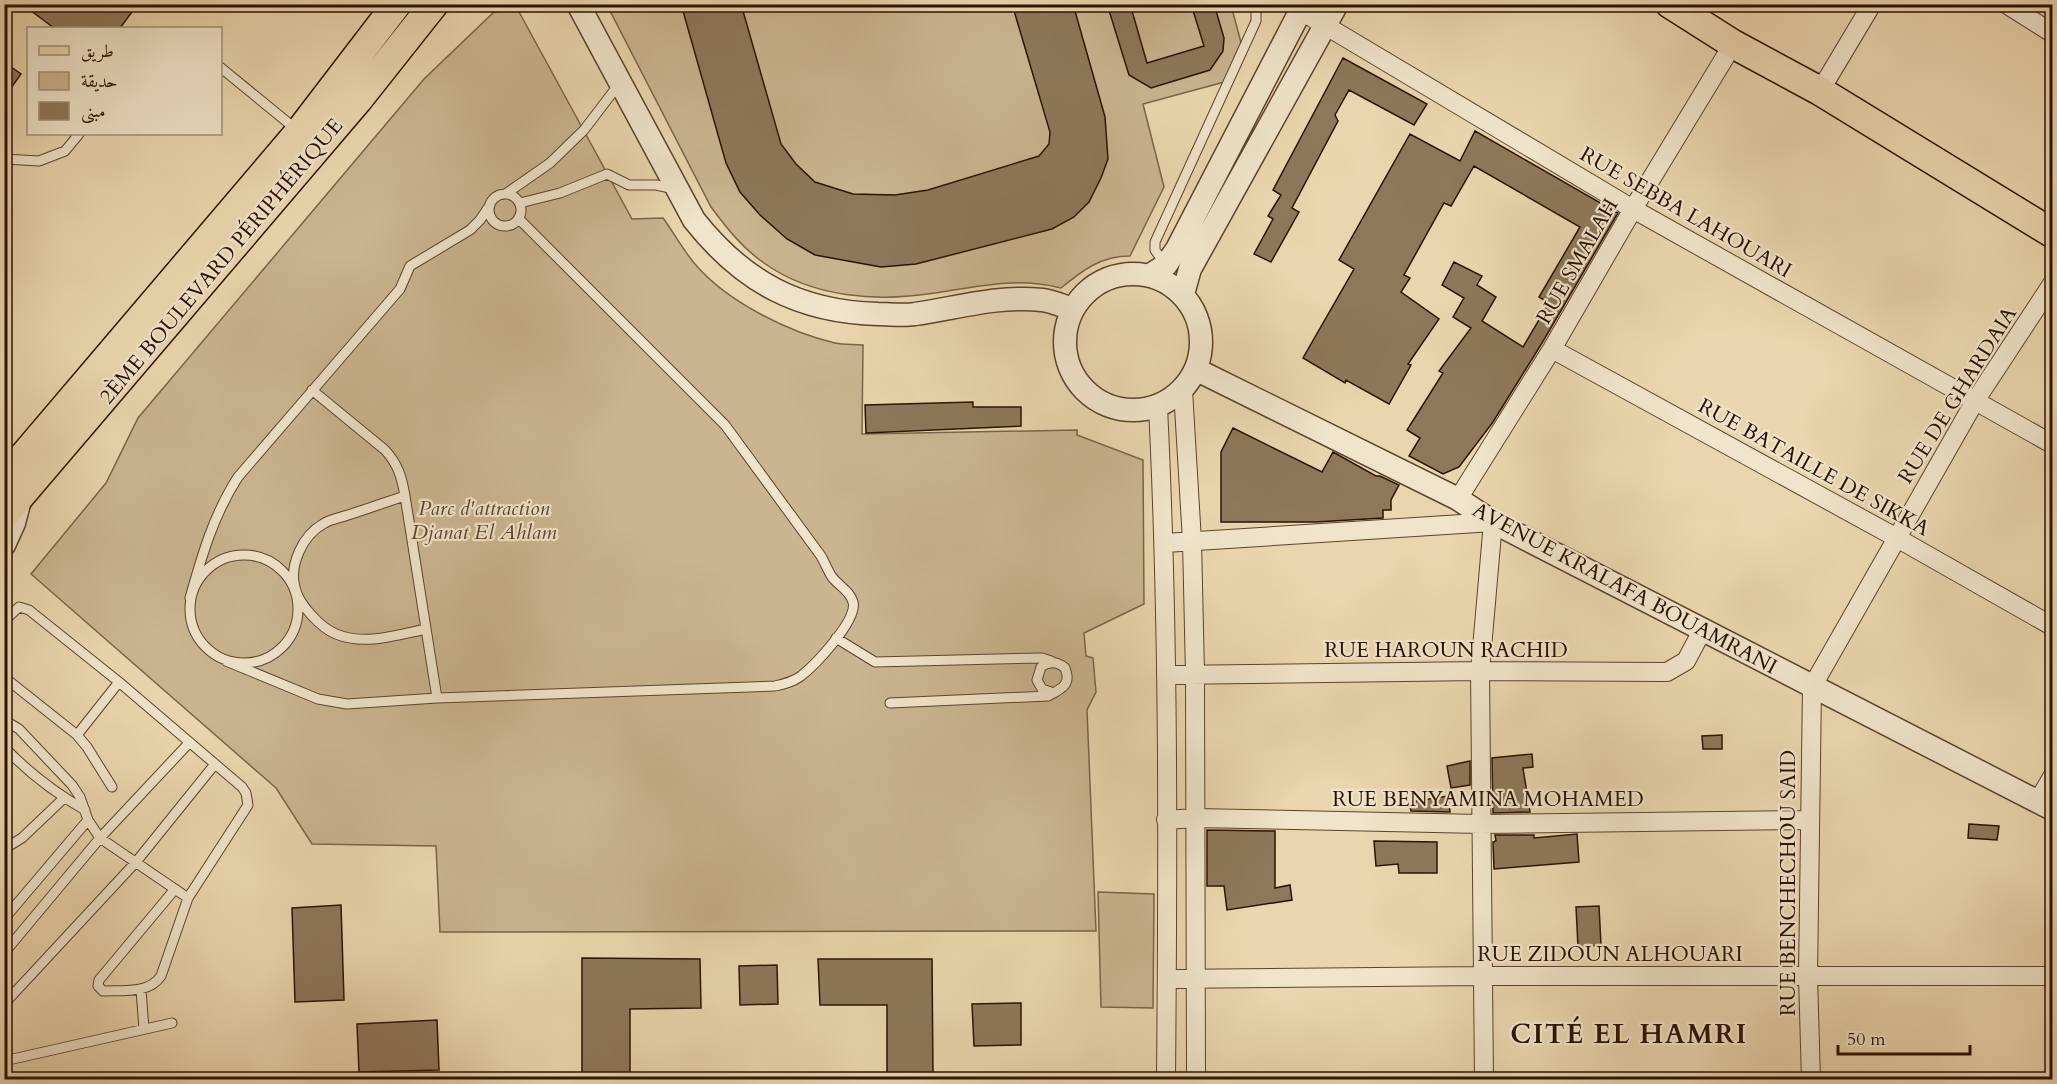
<svg xmlns="http://www.w3.org/2000/svg" width="2057" height="1084" viewBox="0 0 2057 1084" font-family="Cardo,Amiri,serif">
<rect width="100%" height="100%" fill="#ead6ae"/>
<filter id="stains"><feTurbulence type="fractalNoise" baseFrequency=".00333" numOctaves="4"/><feColorMatrix values="0 0 0 0 .2 0 0 0 0 .09 0 0 0 0 .02 0 0 0 .5 -.17"/></filter>
<radialGradient id="worn" r=".72"><stop offset=".6" stop-color="#630" stop-opacity="0"/><stop offset="1" stop-color="#630" stop-opacity=".3"/></radialGradient>
<!-- green -->
<path fill="#cab590" stroke="#7a6448" stroke-width="1.5" d="M607,5H1231L1243,50L1224,82L1143,104L1164,187L1130,256C1101,256 1083,270 1061,288C1016,277 980,286 935,293C877,302 813,298 764,263C742,248 726,227 711,207Z
M518,10L632,219L663,218C674,233 683,250 695,264C726,301 788,332 835,343C844,345 854,344 863,345L862,434L1077,430V435L1143,460L1144,604L1084,633L1086,656L1093,658L1096,692L1087,710L1096,931L440,932L436,846L312,844L276,788L31,574L106,483L138,418L424,79L494,12Z
M1098,892L1154,894L1153,1008L1101,1007Z"/>
<!-- building -->
<path fill="#8e785a" stroke="#2b1200" stroke-width="1.5" d="M22,4H138L120,28H54Z
M681,4H741L781,144L796,164L815,182L853,194L895,195L928,190L1039,156L1049,144L1050,132L1012,4H1073L1105,117L1108,159L1101,178L1089,202L1074,217L1052,229L916,264L881,267L815,255L787,239L760,215L740,192L726,163Z
M1107,4H1130L1147,63L1204,46L1191,4H1214L1224,38L1223,51L1210,70L1151,88L1129,75Z
M1343,58L1427,104L1414,125L1349,90L1335,115L1338,121L1292,208L1299,212L1271,262L1254,254L1273,219L1268,216L1281,195L1273,190Z
M4,62L21,74L4,98Z
M1475,131L1618,213L1542,343L1493,422L1459,467L1443,474L1409,456L1420,438L1407,430L1443,373L1439,371L1471,328L1453,317L1464,298L1442,285L1454,262L1482,276L1477,285L1496,297L1482,321L1523,347L1549,303L1539,297L1580,227L1474,166L1451,206L1444,203L1404,275L1410,278L1401,292L1439,319L1408,364L1411,365L1389,404L1346,380L1345,383L1303,358L1354,269L1339,260L1410,134L1460,161Z
M973,402V407H1021V426L866,433L865,405Z
M1233,428L1322,472L1333,452L1376,476H1380L1399,485L1391,500V510H1383V518L1316,522H1221V452Z
M1722,735V749H1703L1702,736Z
M1532,754L1533,767L1523,768L1530,812L1493,813L1492,758Z
M1470,761V785L1451,788L1447,766Z
M1448,796L1450,812L1411,811L1409,802Z
M1969,824L1999,826L1997,840L1968,838Z
M1207,830L1275,831V888L1290,885L1292,900L1227,910L1224,886H1207Z
M1577,834L1579,862L1494,869L1493,842L1496,841L1495,835H1534V838Z
M1374,841L1437,842V873H1399L1398,864L1376,866Z
M341,905L344,1000L295,1002L292,908Z
M1599,906L1601,945L1578,947L1576,907Z
M582,958L700,959L701,1008L630,1009V1074H582Z
M818,959H932L933,1074L887,1076V1005H820Z
M777,965L778,1004L740,1005L739,966Z
M1021,1003V1045L974,1046L972,1004Z
M437,1020L439,1070L359,1072L357,1024Z"/>
<g fill="none" stroke-linecap="round" stroke-linejoin="round">
<defs>
<path id="service" d="M220,67L297,130
M4,159L39,161L65,151L79,134
M507,193L550,163L584,130L619,84
M489 210a16 16 0 1 1 32 0a16 16 0 1 1-32 0Z
M520,203L560,193L607,174L629,185H656L675,189
M1165,264L1155,250V242L1256,21V12L1253,4
M312,390L385,450C398,464 402,478 405,496L437,698
M405,496C386,502 367,509 348,515C340,518 330,519 323,524C303,535 289,565 295,587C298,604 321,628 336,634C365,646 397,635 426,629
M190 609a54 54 0 1 1 108 0a54 54 0 1 1-108 0Z
M190,598C202,555 214,514 238,477L400,289L410,266L470,230L480,220L490,205
M4,621L19,607L29,610L119,682L242,787L246,793L248,805L188,898L161,976C149,994 123,990 103,991L98,986L99,980L175,889
M836,638L875,662L1042,658L1051,661
M226,661L318,699L347,704L437,698L775,686C784,684 793,682 801,676C815,665 858,620 853,602C850,591 839,586 832,577C828,571 825,563 821,556L725,425L519,219
M4,677L77,735L87,747L112,787
M890,703L1048,696C1061,689 1072,685 1065,668C1057,661 1049,661 1041,667L1037,680L1042,689L1054,693
M4,720L19,729L72,785L80,797L88,820L100,838L188,898
M77,735L119,682
M4,747C28,772 55,793 85,810
M4,849L22,838L64,798
M4,919L88,820
M4,953L100,838L189,743
M141,990L144,1029
M4,1004L136,862L215,764
M4,1061L172,1023"/>
<path id="minor" d="M2006,4L2052,33
M1301,11L1633,209L2052,444
M1820,91L1872,4
M1552,349L1897,538L2052,626
M1183,390L1192,541L1195,674L1196,1080
M1158,407C1169,631 1168,855 1166,1080
M1458,499L1552,349L1633,209L1733,44
M1165,543L1493,522L1480,671L1484,1080
M1167,675L1480,671L1667,672L1686,661L1703,629
M2038,801L2052,777
M1166,820L1195,818L1481,824L1810,820
M1167,979L1483,976H2052
M1811,1080L1808,977L1812,687L1975,401L2052,284"/>
<path id="tertiary" d="M578,4L694,220C743,282 799,312 878,314C890,314 903,316 915,314C957,308 999,295 1042,300C1052,301 1063,306 1072,309
M1065 342a68 68 0 1 1 136 0a68 68 0 1 1-136 0Z
M1150,275L1166,265L1177,249L1304,4
M1183,294L1190,269L1337,4
M1197,370L1458,499L1493,522L2052,809
M4,545L14,523L21,496"/>
<path id="primary" d="M1670,4L1733,44L1820,91L2052,233
M4,479L299,132L397,4
M4,515L358,100L434,4"/>
</defs>
<!-- service casing -->
<use href="#service" stroke="#5b432c" stroke-width="11"/>
<!-- minor casing -->
<use href="#minor" stroke="#5b432c" stroke-width="20"/>
<!-- tertiary casing -->
<use href="#tertiary" stroke="#5b432c" stroke-width="25"/>
<!-- primary casing -->
<use href="#primary" stroke="#2b1200" stroke-width="31"/>
<!-- service -->
<use href="#service" stroke="#f1e4ca" stroke-width="9"/>
<!-- minor -->
<use href="#minor" stroke="#f1e4ca" stroke-width="18"/>
<!-- tertiary -->
<use href="#tertiary" stroke="#f1e4ca" stroke-width="22"/>
<!-- primary -->
<use href="#primary" stroke="#ead6ae" stroke-width="28"/>
</g>
<g text-anchor="middle" stroke-width="4.5" stroke-linejoin="round" paint-order="stroke">
<!-- street labels -->
<g font-size="21" fill="#2b1200" stroke="#f1e4ca">
<text transform="translate(1686 212) rotate(30)" y="7">RUE SEBBA LAHOUARI</text>
<text transform="translate(221 261) rotate(-50)" y="7">2ÈME BOULEVARD PÉRIPHÉRIQUE</text>
<text transform="translate(1577 261) rotate(-60)" y="7">RUE SMALAH</text>
<text transform="translate(1957 395) rotate(-58)" y="7">RUE DE GHARDAIA</text>
<text transform="translate(1814 467) rotate(29)" y="7">RUE BATAILLE DE SIKKA</text>
<text transform="translate(1625 588) rotate(28)" y="7">AVENUE KRALAFA BOUAMRANI</text>
<text x="1446" y="657">RUE HAROUN RACHID</text>
<text x="1488" y="806">RUE BENYAMINA MOHAMED</text>
<text transform="translate(1788 883) rotate(-90)" y="7">RUE BENCHECHOU SAID</text>
<text x="1610" y="961">RUE ZIDOUN ALHOUARI</text>
</g>
<!-- park labels -->
<g font-size="21" font-style="italic" fill="#5b432b" stroke="#f1e4ca">
<text x="484" y="515">Parc d'attraction<tspan x="484" dy="24">Djanat El Ahlam</tspan></text>
</g>
<!-- district labels -->
<g font-size="27" font-weight="bold" letter-spacing="1.5" fill="#2b1200" stroke="#f1e4ca">
<text x="1629" y="1043">CITÉ EL HAMRI</text>
</g>
</g>
<!-- margin -->
<rect width="2057" height="1084" fill="none" stroke="#ead6ae" stroke-width="24"/>
<rect x="6" y="6" width="2045" height="1072" fill="none" stroke="#2b1200" stroke-width="3"/>
<rect x="12" y="12" width="2033" height="1060" fill="none" stroke="#2b1200" stroke-width="1.5"/>
<!-- legend -->
<rect x="27" y="27" width="195" height="108" fill="#f1e4ca" stroke="#a29079" stroke-width="1.5"/>
<rect x="39" y="46" width="30" height="9" fill="#ead6ae" stroke="#a29079" stroke-width="1.5"/>
<text x="81" y="57" font-size="18" fill="#2b1200">طريق</text>
<rect x="39" y="72" width="30" height="18" fill="#cab590" stroke="#a29079" stroke-width="1.5"/>
<text x="81" y="87" font-size="18" fill="#2b1200">حديقة</text>
<rect x="39" y="102" width="30" height="18" fill="#8e785a" stroke="#a29079" stroke-width="1.5"/>
<text x="81" y="117" font-size="18" fill="#2b1200">مبنى</text>
<!-- scale -->
<path d="M1838 1045v9h132v-9" fill="none" stroke="#2b1200" stroke-width="3"/>
<text x="1847" y="1045" font-size="18" fill="#2b1200" stroke="#f1e4ca" stroke-width="4.5" paint-order="stroke">50 m</text>
<rect width="100%" height="100%" filter="url(#stains)"/>
<rect width="100%" height="100%" fill="url(#worn)"/>
</svg>
